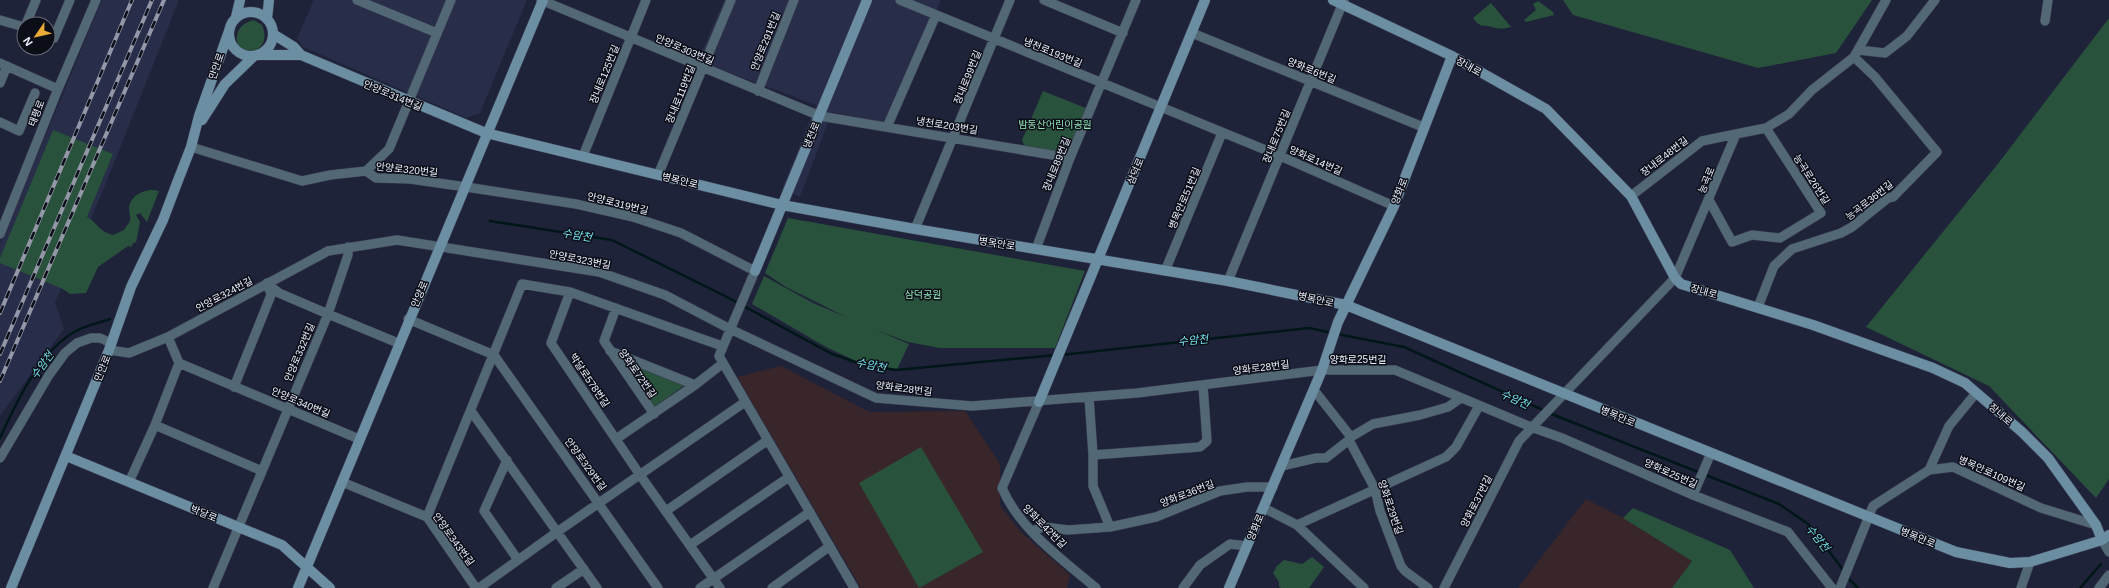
<svg xmlns="http://www.w3.org/2000/svg" width="2109" height="588" viewBox="0 0 2109 588" font-family="Arial,'Noto Sans KR',sans-serif">
<rect width="100%" height="100%" fill="#1f2339"/>
<!-- built -->
<path fill="#282d49" d="M102,0H179L104,188L55,303L64,329L0,416V244Z
M314,0H527L480,113L467,118L303,47L297,38Z
M724,0H941L887,123L832,112L800,197L782,189L816,105L698,61Z"/>
<!-- education -->
<path fill="#39262a" d="M781,366L869,412L965,411L1000,464V505L1021,532L1070,575L1067,588H861L737,377Z
M1586,499L1627,520L1692,561L1672,588H1518Z"/>
<!-- green -->
<path fill="#29523c" d="M1563,0H1872L1836,53L1758,68L1573,15Z
M1538,1L1553,12L1554,15L1526,22L1524,20L1536,10L1533,4Z
M1491,3L1511,27C1501,29 1501,29 1492,27C1481,24 1482,29 1473,18Z
M2109,18V479L2096,498L1989,386L1866,327L1997,165Z
M254,20L262,25C266,35 266,45 255,51L246,52L239,47C233,34 240,23 254,20Z
M1043,91L1088,109L1069,151L1065,154L1024,145L1022,140Z
M53,130L113,154L87,217C98,223 98,231 113,235L124,230L130,221C131,217 129,212 129,208C130,194 148,187 159,191L147,222L140,213L136,215L140,222L136,243L134,242L131,247L128,246L98,267L86,293L70,294L63,289L0,263V258Z
M788,218L1085,271L1055,348H940L908,342L858,323L786,287L765,273Z
M764,276L813,303L909,344L897,369L856,361L826,347L752,304Z
M624,361L686,384L653,408L621,364Z
M921,447L983,552L919,588L859,483Z
M1633,508L1730,550L1754,588H1672L1692,561L1623,518Z
M1312,557L1324,567L1309,588H1281L1279,586V582L1273,573L1277,566L1284,560L1302,564Z"/>
<g fill="none" stroke-linecap="round" stroke-linejoin="round">
<!-- stream -->
<path stroke="#011618" stroke-width="2.5" d="M490,221L612,240L727,297L830,353L863,365L896,370L1056,355
M1337,334L1404,347L1545,411
M1061,355L1309,328L1332,333
M1549,413L1779,504L1808,524L1844,571
M0,438C16,403 41,348 78,330C87,325 99,323 110,319
M1847,577L1858,588
M2080,588L2101,564"/>
<defs>
<path id="street" d="M357,0L437,33
M541,0L820,116L1070,158
M900,0L1280,156L1394,206
M1044,0L1123,33
M0,20L24,27
M2045,21L2048,0
M26,24L36,0
M1192,33L1423,127
M48,36L54,38L70,0
M1858,50L1885,53L1907,36L1935,0
M0,63L58,89
M0,83L7,66
M758,91L794,0
M0,122L19,131L35,93
M887,127L936,15
M191,147L302,181L330,175L366,171L376,178L410,179L466,187L576,204L633,217L681,233L755,271L719,356L854,588
M583,156L646,0
M366,171L389,149L451,0
M658,175L731,0
M1631,196L1702,141L1736,134
M1709,200L1732,242L1752,235L1780,238L1821,213L1766,128
M915,229L1010,0
M0,234L58,89L96,0
M1036,249L1070,158L1136,0
M1165,271L1222,133
M1228,281L1344,0
M267,283L279,293L328,314L348,255V247
M570,292L551,343L640,475L720,588
M1758,307L1774,266L1792,249L1841,233L1852,227L1888,198L1893,197L1937,152L1875,77L1854,57
M616,308L604,341L654,414
M408,319L494,355L658,588
M168,337L179,363
M109,350L129,353L168,337L328,251L397,240L599,272L665,295L730,329L876,398L972,406L1137,393L1322,370H1395L1531,427L1562,438L1693,495L1788,532L1832,588
M610,351L695,385
M234,387L271,295L268,285
M1314,390L1351,437L1349,440L1375,489L1380,511L1401,566L1405,571L1428,588
M1089,397L1093,455L1200,447L1207,441L1203,385
M1039,402L1002,488C1020,530 1062,559 1096,588
M471,411L597,588
M155,425L262,471
M1351,437L1373,424L1420,415L1448,407L1461,398
M616,439L695,385L722,364
M1093,455V486L1110,527
M0,458L49,375L65,353L77,343L91,338H100L111,343
M507,460L484,511L518,560
M1282,466L1316,458H1326L1349,440
M1929,470L1949,426L1976,393
M129,482L155,425L179,363L359,439
M342,482L427,517L476,588
M1693,495L1711,453
M1264,508L1297,525L1364,588
M666,511L768,440
M427,517L522,284L570,292L722,346
M1297,525L1446,457L1456,447L1479,406
M1031,531L1044,527L1068,530L1110,527L1156,517L1220,491L1247,487H1273
M2102,540L2109,552
M690,545L789,477
M213,588L328,314L398,343
M479,588L557,532L745,402
M556,588L584,569
M700,588L810,512
M772,588L830,546
M1183,588L1200,565L1230,544L1247,546
M1444,588L1519,441L1675,278L1736,134L1766,128L1789,114L1812,90L1854,57L1886,0
M1840,588L1873,506L1929,470L1953,467L2041,508L2096,525
M2021,588L2030,562
M2099,588L2109,575"/>
<path id="secondary" d="M1333,0L1452,56L1546,109L1631,196L1675,278L1681,284L1813,325L1933,368L1965,383L2022,432L2048,458L2096,525L2102,540
M229 34a22 22 0 1 1 44 0a22 22 0 1 1-44 0Z
M236,17L240,0
M267,19L269,0
M273,34L294,47L301,55L486,133L782,205L915,229L1228,281L1346,305L1956,552L2010,563L2030,562L2102,540L2109,535
M260,55H301
M202,120L225,84L253,57
M755,271L867,0
M1039,402L1205,0
M66,456L282,545L330,588
M11,588L109,350L131,287L163,220L177,183L191,147L199,116L229,31
M298,588L543,0
M1229,588L1322,370L1338,322L1394,206L1452,56"/>
</defs>
<!-- street casing -->
<use href="#street" stroke="#3c4055" stroke-width="10"/>
<!-- secondary casing -->
<use href="#secondary" stroke="#3c4055" stroke-width="11"/>
<!-- street -->
<use href="#street" stroke="#526874" stroke-width="9"/>
<!-- secondary -->
<use href="#secondary" stroke="#6b8ea2" stroke-width="10"/>
<defs>
<path id="rail" d="M0,313L132,0
M0,354L152,0
M0,381L164,0"/>
</defs>
<!-- rail casing -->
<use href="#rail" stroke="#9497a8" stroke-width="4"/>
<!-- rail -->
<use href="#rail" stroke="#0b0d17" stroke-width="2.5" stroke-dasharray="8" stroke-linecap="butt"/>
</g>
<g text-anchor="middle" stroke-width="3" stroke-linejoin="round" paint-order="stroke">
<!-- street labels -->
<g font-size="10" fill="#eff2ff" stroke="#0b0d17">
<text transform="translate(765 41) rotate(-68)" y="4">안양로291번길</text>
<text transform="translate(685 49) rotate(23)" y="4">안양로303번길</text>
<text transform="translate(1053 52) rotate(22)" y="4">냉천로193번길</text>
<text transform="translate(216 66) rotate(-71)" y="4">만안로</text>
<text transform="translate(1469 66) rotate(29)" y="4">장내로</text>
<text transform="translate(1312 70) rotate(22)" y="4">양화로6번길</text>
<text transform="translate(604 74) rotate(-68)" y="4">장내로125번길</text>
<text transform="translate(967 77) rotate(-68)" y="4">장내로99번길</text>
<text transform="translate(680 94) rotate(-68)" y="4">장내로119번길</text>
<text transform="translate(393 95) rotate(23)" y="4">안양로314번길</text>
<text transform="translate(36 113) rotate(-69)" y="4">태평로</text>
<text transform="translate(947 125) rotate(9)" y="4">냉천로203번길</text>
<text transform="translate(811 135) rotate(-67)" y="4">냉천로</text>
<text transform="translate(1276 136) rotate(-68)" y="4">장내로75번길</text>
<text transform="translate(1664 156) rotate(-38)" y="4">장내로48번길</text>
<text transform="translate(1316 160) rotate(24)" y="4">양화로14번길</text>
<text transform="translate(1056 164) rotate(-68)" y="4">장내로89번길</text>
<text transform="translate(407 169) rotate(6)" y="4">안양로320번길</text>
<text transform="translate(1135 171) rotate(-68)" y="4">삼덕로</text>
<text transform="translate(1812 179) rotate(57)" y="4">능곡로26번길</text>
<text transform="translate(680 180) rotate(14)" y="4">병목안로</text>
<text transform="translate(1706 180) rotate(-68)" y="4">능곡로</text>
<text transform="translate(1399 191) rotate(-69)" y="4">양화로</text>
<text transform="translate(1184 198) rotate(-67)" y="4">병목안로51번길</text>
<text transform="translate(1869 200) rotate(-38)" y="4">능곡로36번길</text>
<text transform="translate(618 203) rotate(14)" y="4">안양로319번길</text>
<text transform="translate(997 243) rotate(9)" y="4">병목안로</text>
<text transform="translate(580 259) rotate(11)" y="4">안양로323번길</text>
<text transform="translate(1704 291) rotate(16)" y="4">장내로</text>
<text transform="translate(224 294) rotate(-28)" y="4">안양로324번길</text>
<text transform="translate(419 294) rotate(-67)" y="4">안양로</text>
<text transform="translate(1316 299) rotate(13)" y="4">병목안로</text>
<text transform="translate(299 352) rotate(-67)" y="4">안양로332번길</text>
<text x="1358" y="363">양화로25번길</text>
<text transform="translate(1261 367) rotate(-7)" y="4">양화로28번길</text>
<text transform="translate(102 368) rotate(-68)" y="4">만안로</text>
<text transform="translate(638 373) rotate(55)" y="4">양화로72번길</text>
<text transform="translate(590 380) rotate(56)" y="4">박달로578번길</text>
<text transform="translate(904 388) rotate(7)" y="4">양화로28번길</text>
<text transform="translate(301 402) rotate(23)" y="4">안양로340번길</text>
<text transform="translate(2001 414) rotate(41)" y="4">장내로</text>
<text transform="translate(1618 416) rotate(23)" y="4">병목안로</text>
<text transform="translate(586 464) rotate(54)" y="4">안양로329번길</text>
<text transform="translate(1671 473) rotate(24)" y="4">양화로25번길</text>
<text transform="translate(1992 473) rotate(24)" y="4">병목안로109번길</text>
<text transform="translate(1187 493) rotate(-21)" y="4">양화로36번길</text>
<text transform="translate(1476 501) rotate(-63)" y="4">양화로37번길</text>
<text transform="translate(1391 507) rotate(71)" y="4">양화로29번길</text>
<text transform="translate(204 513) rotate(22)" y="4">박달로</text>
<text transform="translate(1045 526) rotate(45)" y="4">양화로42번길</text>
<text transform="translate(1255 527) rotate(-67)" y="4">양화로</text>
<text transform="translate(1918 537) rotate(22)" y="4">병목안로</text>
<text transform="translate(454 539) rotate(54)" y="4">안양로343번길</text>
</g>
<!-- park labels -->
<g font-size="10" fill="#93e5b8" stroke="#0b0d17">
<text x="1055" y="128">밤동산어린이공원</text>
<text x="923" y="298">삼덕공원</text>
</g>
<!-- water labels -->
<g font-size="11" font-style="italic" fill="#75e4ec" stroke="#0b0d17">
<text transform="translate(577 235) rotate(9)" y="4">수암천</text>
<text transform="translate(1193 340) rotate(-6)" y="4">수암천</text>
<text transform="translate(42 365) rotate(-54)" y="4">수암천</text>
<text transform="translate(871 365) rotate(12)" y="4">수암천</text>
<text transform="translate(1515 399) rotate(24)" y="4">수암천</text>
<text transform="translate(1818 538) rotate(51)" y="4">수암천</text>
</g>
</g>
<!-- north arrow -->
<g transform="translate(36 36) rotate(236)"><circle r="19" fill="#0b0d17" stroke="#666974"/>
<path d="M0-3L7 15L0 10L-7 15Z" fill="#e8ab37"/>
<text y="-6" font-size="11" font-weight="bold" text-anchor="middle" fill="#eff2ff">N</text>
</g>
</svg>
